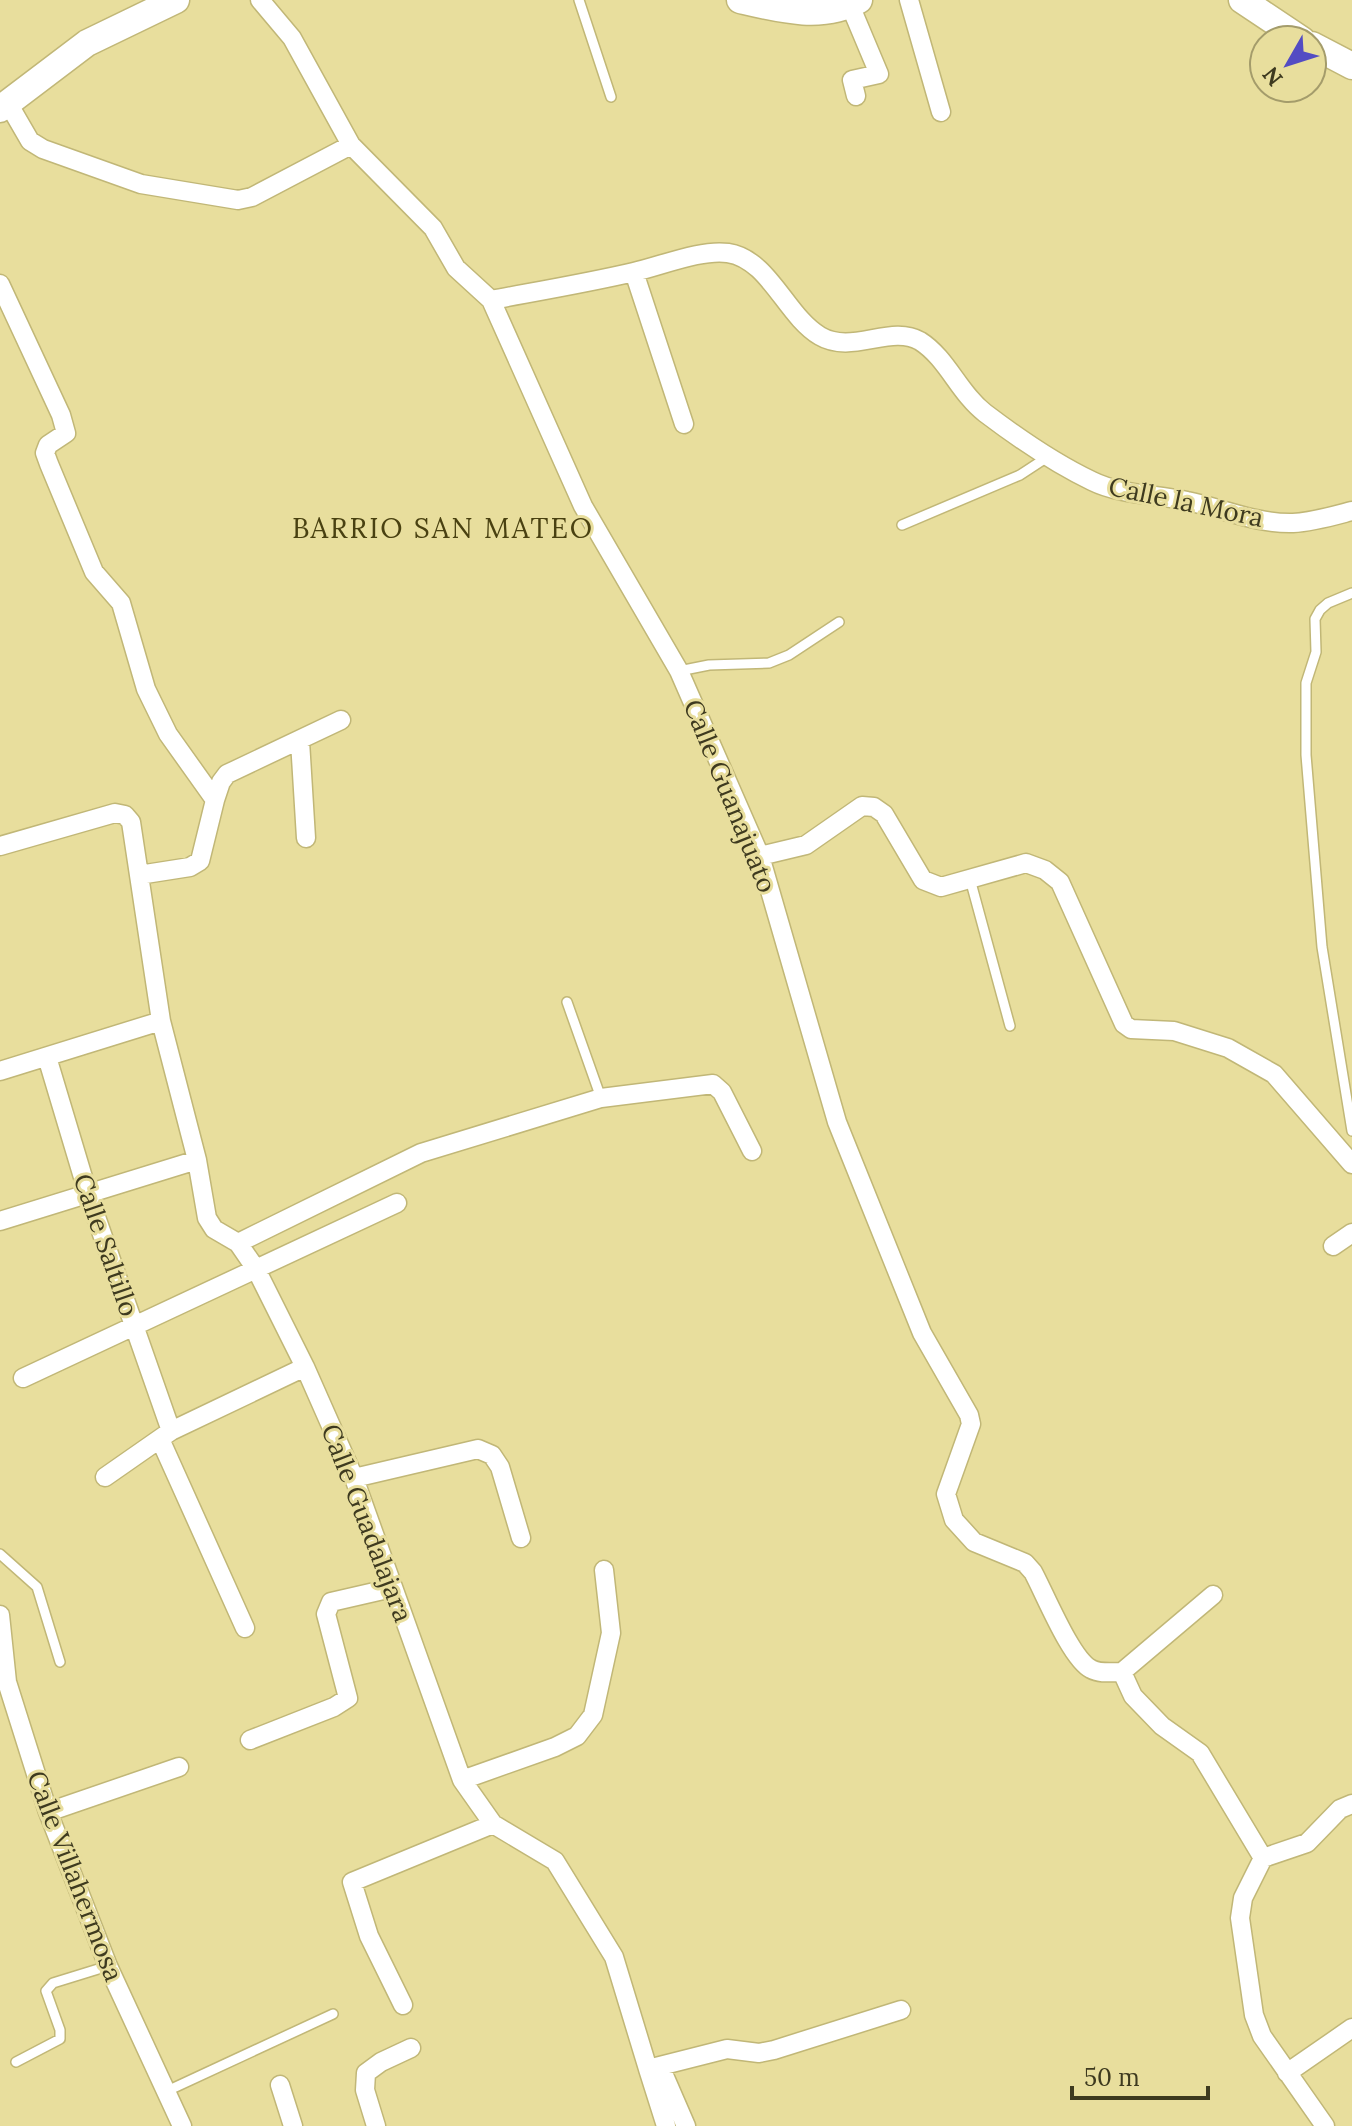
<svg xmlns="http://www.w3.org/2000/svg" width="1352" height="2126" viewBox="0 0 1352 2126" font-family="Lora,serif">
<rect width="100%" height="100%" fill="#e8de9d"/>
<g fill="none" stroke-linecap="round" stroke-linejoin="round">
<defs>
<path id="lane" d="M579,0L611,97
M902,525L1020,475L1049,456
M1352,593L1328,603L1320,610L1315,619L1316,652L1306,683V755L1322,947L1352,1131
M679,671L709,665L769,663L789,655L839,622
M970,879L1010,1026
M567,1002L601,1098
M0,1554L37,1587L60,1662
M16,2062L60,2039V2030L46,1991L53,1983L108,1966
M167,2091L333,2014"/>
<path id="street" d="M260,0L292,38L351,145L433,228L456,268L491,300L583,506L679,671L760,856L837,1122L922,1333L969,1415L971,1424L946,1494L954,1520L974,1542L1025,1563L1033,1572C1045,1594 1071,1659 1091,1669C1100,1674 1112,1672 1122,1672L1133,1696L1162,1726L1200,1753L1263,1858L1243,1898L1240,1918L1254,2015L1262,2036L1325,2126
M909,0L941,112
M850,5L879,74L852,80L856,96
M8,103L30,141L43,149L141,184L238,200L252,197L351,145
M634,272L684,424
M0,284L61,415L66,433L48,445L45,453L49,464L94,572L121,603L146,689L168,734L215,800L200,861L190,867L139,875
M491,300C539,291 587,283 634,272C661,266 701,249 728,253C769,259 786,316 820,336C852,355 891,324 920,341C947,358 959,393 985,413C1018,438 1054,463 1092,481C1120,495 1156,494 1187,501C1222,508 1256,524 1293,523C1313,522 1333,516 1352,511
M300,741L306,838
M215,800L221,782L227,774L341,720
M0,846L115,813L125,815L131,822L161,1021L197,1160L207,1218L214,1229L238,1243L256,1269L305,1367L354,1478L462,1780L493,1824L555,1861L614,1957L648,2069L727,2049L759,2053L774,2050L901,2010
M760,856L806,845L862,806L874,807L884,814L923,880L941,887L1026,863L1045,870L1060,882L1124,1024L1131,1029L1174,1031L1228,1048L1274,1074L1352,1164
M47,1057L88,1194L171,1431
M0,1071L161,1021
M0,1221L197,1160
M238,1243L421,1153L601,1098L713,1084L722,1092L752,1151
M1333,1246L1352,1233
M23,1378L397,1203
M160,1439L245,1628
M105,1477L171,1431L305,1367
M354,1478L478,1449L492,1455L500,1467L521,1538
M0,1615L7,1682L48,1812L108,1966L182,2126
M1122,1672L1213,1595
M250,1740L334,1707L348,1698L326,1614L331,1602L392,1588
M462,1780L555,1747L577,1736L593,1715L611,1633L604,1570
M48,1812L179,1767
M1263,1858L1307,1843L1340,1809L1352,1804
M403,2005L369,1936L352,1882L493,1824
M660,2066L686,2126
M648,2069L666,2126
M1287,2073L1352,2028
M280,2085L293,2126
M376,2126L365,2090L366,2073L381,2062L411,2048"/>
<path id="secondary" d="M740,0C778,9 823,21 859,0
M1242,0L1302,40
M1312,45L1352,66
M0,109L87,43L176,0"/>
</defs>
<!-- lane casing -->
<use href="#lane" stroke="#c1b777" stroke-width="12"/>
<!-- street casing -->
<use href="#street" stroke="#c1b777" stroke-width="21"/>
<!-- secondary casing -->
<use href="#secondary" stroke="#c1b777" stroke-width="29"/>
<!-- lane -->
<use href="#lane" stroke="#fff" stroke-width="9"/>
<!-- street -->
<use href="#street" stroke="#fff" stroke-width="18"/>
<!-- secondary -->
<use href="#secondary" stroke="#fff" stroke-width="26"/>
</g>
<g text-anchor="middle" stroke-width="6" stroke-linejoin="round" paint-order="stroke">
<!-- street labels -->
<g font-size="26" fill="#3e3a1f" stroke="#e8de9d">
<text transform="translate(1186 502) rotate(12)" y="9">Calle la Mora</text>
<text transform="translate(730 796) rotate(68)" y="9">Calle Guanajuato</text>
<text transform="translate(106 1245) rotate(71)" y="9">Calle Saltillo</text>
<text transform="translate(367 1523) rotate(69)" y="9">Calle Guadalajara</text>
<text transform="translate(75 1876) rotate(69)" y="9">Calle Villahermosa</text>
</g>
<!-- neighbourhood labels -->
<g font-size="28" letter-spacing="2" fill="#494111" stroke="#e8de9d">
<text x="443" y="538">BARRIO SAN MATEO</text>
</g>
</g>
<!-- north arrow -->
<g transform="translate(1288 64) rotate(231)"><circle r="38" fill="#e8de9d" stroke="#a49c6b" stroke-width="2"/>
<path d="M0-6L14 30L0 20L-14 30Z" fill="#534cc3"/>
<text y="-12" font-size="22" font-weight="bold" text-anchor="middle" fill="#3e3a1f">N</text>
</g>
<!-- scale -->
<path d="M1072 2086v12h136v-12" fill="none" stroke="#3e3a1f" stroke-width="4"/>
<text x="1084" y="2086" font-size="24" fill="#3e3a1f" stroke="#e8de9d" stroke-width="6" paint-order="stroke">50 m</text>
</svg>
